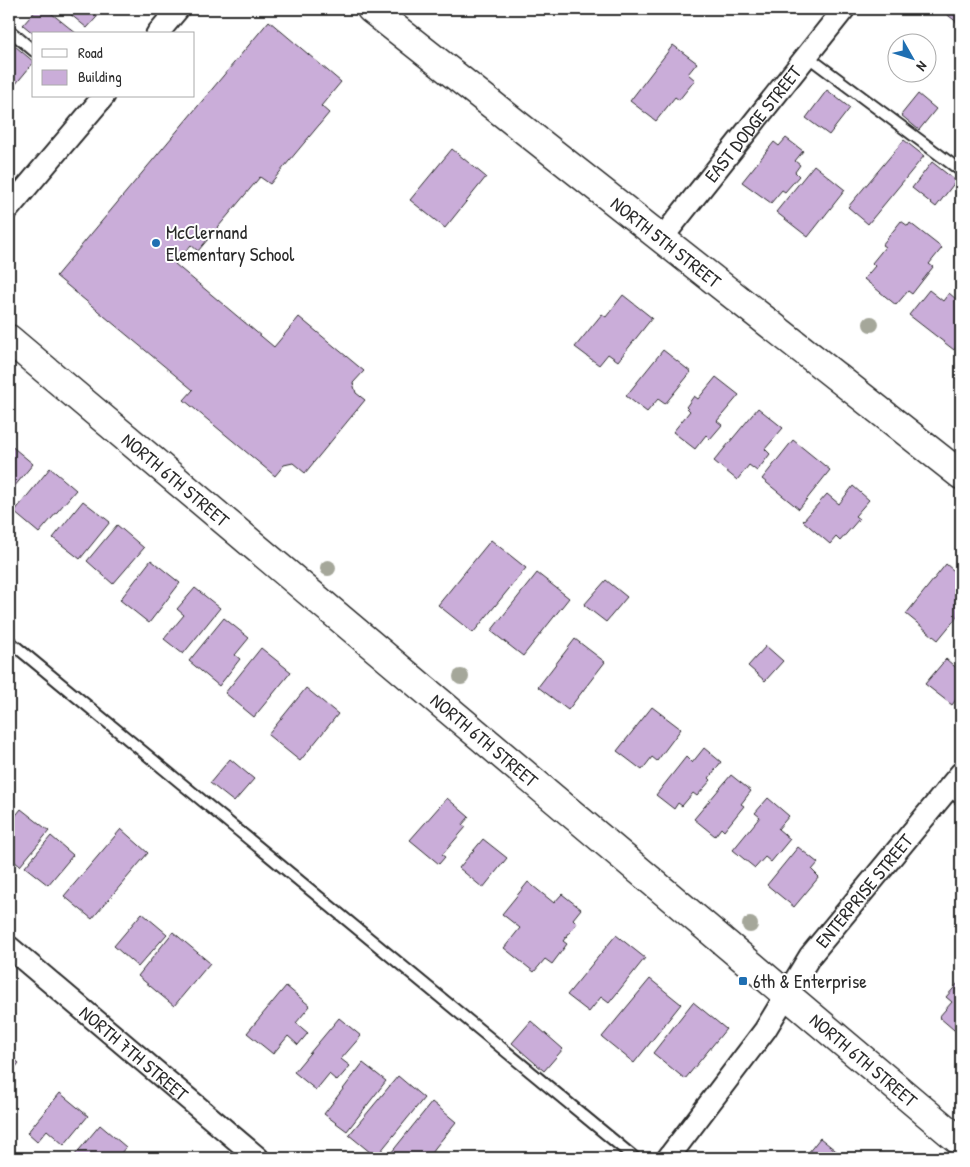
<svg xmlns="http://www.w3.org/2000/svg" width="970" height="1167" viewBox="0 0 970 1167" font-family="'Patrick Hand',sans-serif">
<rect width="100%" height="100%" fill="#fff"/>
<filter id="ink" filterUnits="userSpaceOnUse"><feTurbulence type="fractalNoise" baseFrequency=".02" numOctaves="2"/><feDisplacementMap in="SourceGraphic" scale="10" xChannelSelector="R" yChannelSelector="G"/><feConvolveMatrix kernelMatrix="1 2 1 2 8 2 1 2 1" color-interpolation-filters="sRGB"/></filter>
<g filter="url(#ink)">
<!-- building -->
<path fill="#caadd9" stroke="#2b2b2b" d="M37,9H46L77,34H34L23,25Z
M64,9H104L87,28Z
M940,9H961V19L958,23Z
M269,21L341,82L321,106L329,113L270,184L260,177L198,251L191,245L175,264L274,347L299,317L364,371L353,383L356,393L365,400L305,473L293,463L284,465L275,476L184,400L193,390L56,276Z
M9,41L34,62L15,85L9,80Z
M673,45L697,63L688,74L695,80L679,100L675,97L656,121L630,101Z
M827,90L850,108L829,135L806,118Z
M918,94L936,109L919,130L901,115Z
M786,138L803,151L795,161L800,165L795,172L799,176L785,192L782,190L771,203L742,182L774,142L779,146Z
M904,140L924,156L868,224L848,207Z
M452,149L486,177L445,228L410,200Z
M932,162L956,181L936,207L912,188Z
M814,165L845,190L808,237L776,212Z
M901,221L908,226L910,223L942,248L929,264L933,267L912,294L908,291L896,305L864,279L875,266L872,263L885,247L882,245Z
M929,290L943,301L949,293L956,299L961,292V340L954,350L909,315Z
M623,295L652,318L618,361L608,354L599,365L575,347L602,314L606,317Z
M663,350L691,372L665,404L658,399L647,412L626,396Z
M716,377L739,395L717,421L722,425L710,439L706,435L695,449L673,432L690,411L686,407L694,396L698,399Z
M758,408L783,428L765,449L770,454L757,471L749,465L737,480L714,461Z
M793,440L830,470L799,509L762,479Z
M9,444L33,464L9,493Z
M50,468L76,490L39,533L14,512Z
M853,486L869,500L855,516L859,519L840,541L836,537L830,544L803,521L827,494L839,504Z
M83,501L110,522L80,559L53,538Z
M117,525L144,548L113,584L87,561Z
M491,540L526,568L473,633L438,605Z
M151,560L180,583L149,623L120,600Z
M946,564L961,577V612L938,640L906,614Z
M537,573L569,598L523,656L491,631Z
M606,580L627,597L606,622L584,605Z
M195,588L220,608L183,654L164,639L184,615L177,609Z
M224,618L249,638L235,655L240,659L219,686L189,661Z
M575,639L605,662L568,710L538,687Z
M766,646L783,661L765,681L748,666Z
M261,648L291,672L254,717L225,693Z
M946,659L961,672V693L952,705L925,684Z
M306,688L338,714L300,761L268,735Z
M652,707L681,729L657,761L652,757L642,770L617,751Z
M704,748L721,762L709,778L711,780L697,796L693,793L682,806L678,803L674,809L656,795L686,757L692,763Z
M230,759L254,779L234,802L210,783Z
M731,775L751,791L741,804L744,806L724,831L721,828L715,836L694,819Z
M447,798L469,817L462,825L466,827L442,855L445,857L439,864L410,840Z
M768,798L789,816L778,829L790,839L771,862L765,857L755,868L733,850L760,817L755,813Z
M21,809L49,831L20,866L9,857V824Z
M121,829L148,853L92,919L64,896Z
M51,836L73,855L48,885L25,867Z
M483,839L507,858L483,888L459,868Z
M798,847L818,863L812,870L819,877L794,907L767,885Z
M528,882L554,903L562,894L581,909L573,919L577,923L563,941L567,944L552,964L545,959L534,972L504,948L520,928L502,914Z
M142,913L167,934L138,967L114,946Z
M173,932L210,963L174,1006L138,976Z
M616,935L645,958L609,1003L601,997L589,1012L567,995Z
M650,979L681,1004L634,1063L602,1037Z
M959,982L961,983V1036L939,1017L952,1002L946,997Z
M286,986L310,1006L296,1023L308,1033L298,1045L288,1036L273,1054L247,1033Z
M693,1002L726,1029L685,1079L653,1053Z
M339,1018L361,1036L341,1059L350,1066L337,1081L329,1074L316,1090L294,1072Z
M531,1021L563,1049L544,1071L512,1043Z
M9,1055L19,1063L9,1075Z
M363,1063L386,1081L347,1131L324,1114Z
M398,1076L424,1098L376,1157L349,1135Z
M60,1093L88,1116L64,1145L47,1130L37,1142L27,1133Z
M432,1102L456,1122L427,1158H387Z
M100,1125L126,1147L117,1158H77L74,1156Z
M820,1138L845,1158H804Z"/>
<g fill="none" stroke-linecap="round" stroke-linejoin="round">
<defs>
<path id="service" d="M9,30L34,51
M807,56L961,171
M9,641L635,1158
M948,789L961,800"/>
<g id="minor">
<path d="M157,34L178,9"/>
<path d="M9,208L104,96"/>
<path id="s1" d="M662,238L844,9"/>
<path id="s2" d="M9,947L258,1158"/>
<path id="s3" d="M668,1158L765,1030L810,956L961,773"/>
</g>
<g id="secondary">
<path id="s4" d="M371,9L961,475"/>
<path id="s5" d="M9,339L961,1142"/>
</g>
</defs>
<!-- service casing -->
<use href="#service" stroke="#2b2b2b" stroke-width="14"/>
<!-- minor casing -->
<use href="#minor" stroke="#2b2b2b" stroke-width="25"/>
<!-- secondary casing -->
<use href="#secondary" stroke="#2b2b2b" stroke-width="31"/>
<!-- service -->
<use href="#service" stroke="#fff" stroke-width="10"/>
<!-- minor -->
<use href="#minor" stroke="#fff" stroke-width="21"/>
<!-- secondary -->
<use href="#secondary" stroke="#fff" stroke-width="28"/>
</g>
<!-- trees -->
<g fill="#a5a79a">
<circle cx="871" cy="324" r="8"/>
<circle cx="328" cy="568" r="8"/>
<circle cx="461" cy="677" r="8"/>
<circle cx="750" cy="925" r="8"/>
</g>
</g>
<!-- markers -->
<g fill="#1f6fb2" stroke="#fff" stroke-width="2">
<circle cx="156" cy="243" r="5"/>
<rect x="738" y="976" width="10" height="10" rx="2.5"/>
</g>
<g text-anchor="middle" stroke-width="4" stroke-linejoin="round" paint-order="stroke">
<!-- street labels -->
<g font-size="19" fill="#2b2b2b" stroke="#fff">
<text dy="7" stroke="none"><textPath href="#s1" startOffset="146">EAST DODGE STREET</textPath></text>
<text dy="7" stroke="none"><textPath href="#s4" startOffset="376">NORTH 5TH STREET</textPath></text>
<text dy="7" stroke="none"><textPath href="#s5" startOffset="218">NORTH 6TH STREET</textPath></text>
<text dy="7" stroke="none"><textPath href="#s5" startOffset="622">NORTH 6TH STREET</textPath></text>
<text dy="7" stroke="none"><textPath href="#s3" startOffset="332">ENTERPRISE STREET</textPath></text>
<text dy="7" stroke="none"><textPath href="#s2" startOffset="164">NORTH 7TH STREET</textPath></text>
<text dy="7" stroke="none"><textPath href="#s5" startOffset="1118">NORTH 6TH STREET</textPath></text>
</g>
<!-- poi labels -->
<g font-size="19" fill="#2b2b2b" stroke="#fff" text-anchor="start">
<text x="166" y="239">McClernand<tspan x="166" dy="22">Elementary School</tspan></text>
<text x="753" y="988">6th &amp; Enterprise</text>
</g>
</g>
<!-- margin -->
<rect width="970" height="1167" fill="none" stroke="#fff" stroke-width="30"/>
<rect x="15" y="15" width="940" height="1137" fill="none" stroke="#2b2b2b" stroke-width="2" filter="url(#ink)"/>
<!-- legend -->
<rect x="32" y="32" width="162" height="65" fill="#ffffff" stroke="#aaaaaa"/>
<rect x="42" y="49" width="25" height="8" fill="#ffffff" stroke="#aaaaaa"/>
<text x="78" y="58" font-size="15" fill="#2b2b2b">Road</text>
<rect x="42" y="70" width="25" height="15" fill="#caadd9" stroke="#aaaaaa"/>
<text x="78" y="82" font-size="15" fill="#2b2b2b">Building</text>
<!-- north arrow -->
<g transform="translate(912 58) rotate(129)"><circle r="24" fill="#ffffff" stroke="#aaaaaa"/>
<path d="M0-4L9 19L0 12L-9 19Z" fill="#1f6fb2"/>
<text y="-8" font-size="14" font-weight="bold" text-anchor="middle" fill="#2b2b2b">N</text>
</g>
</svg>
